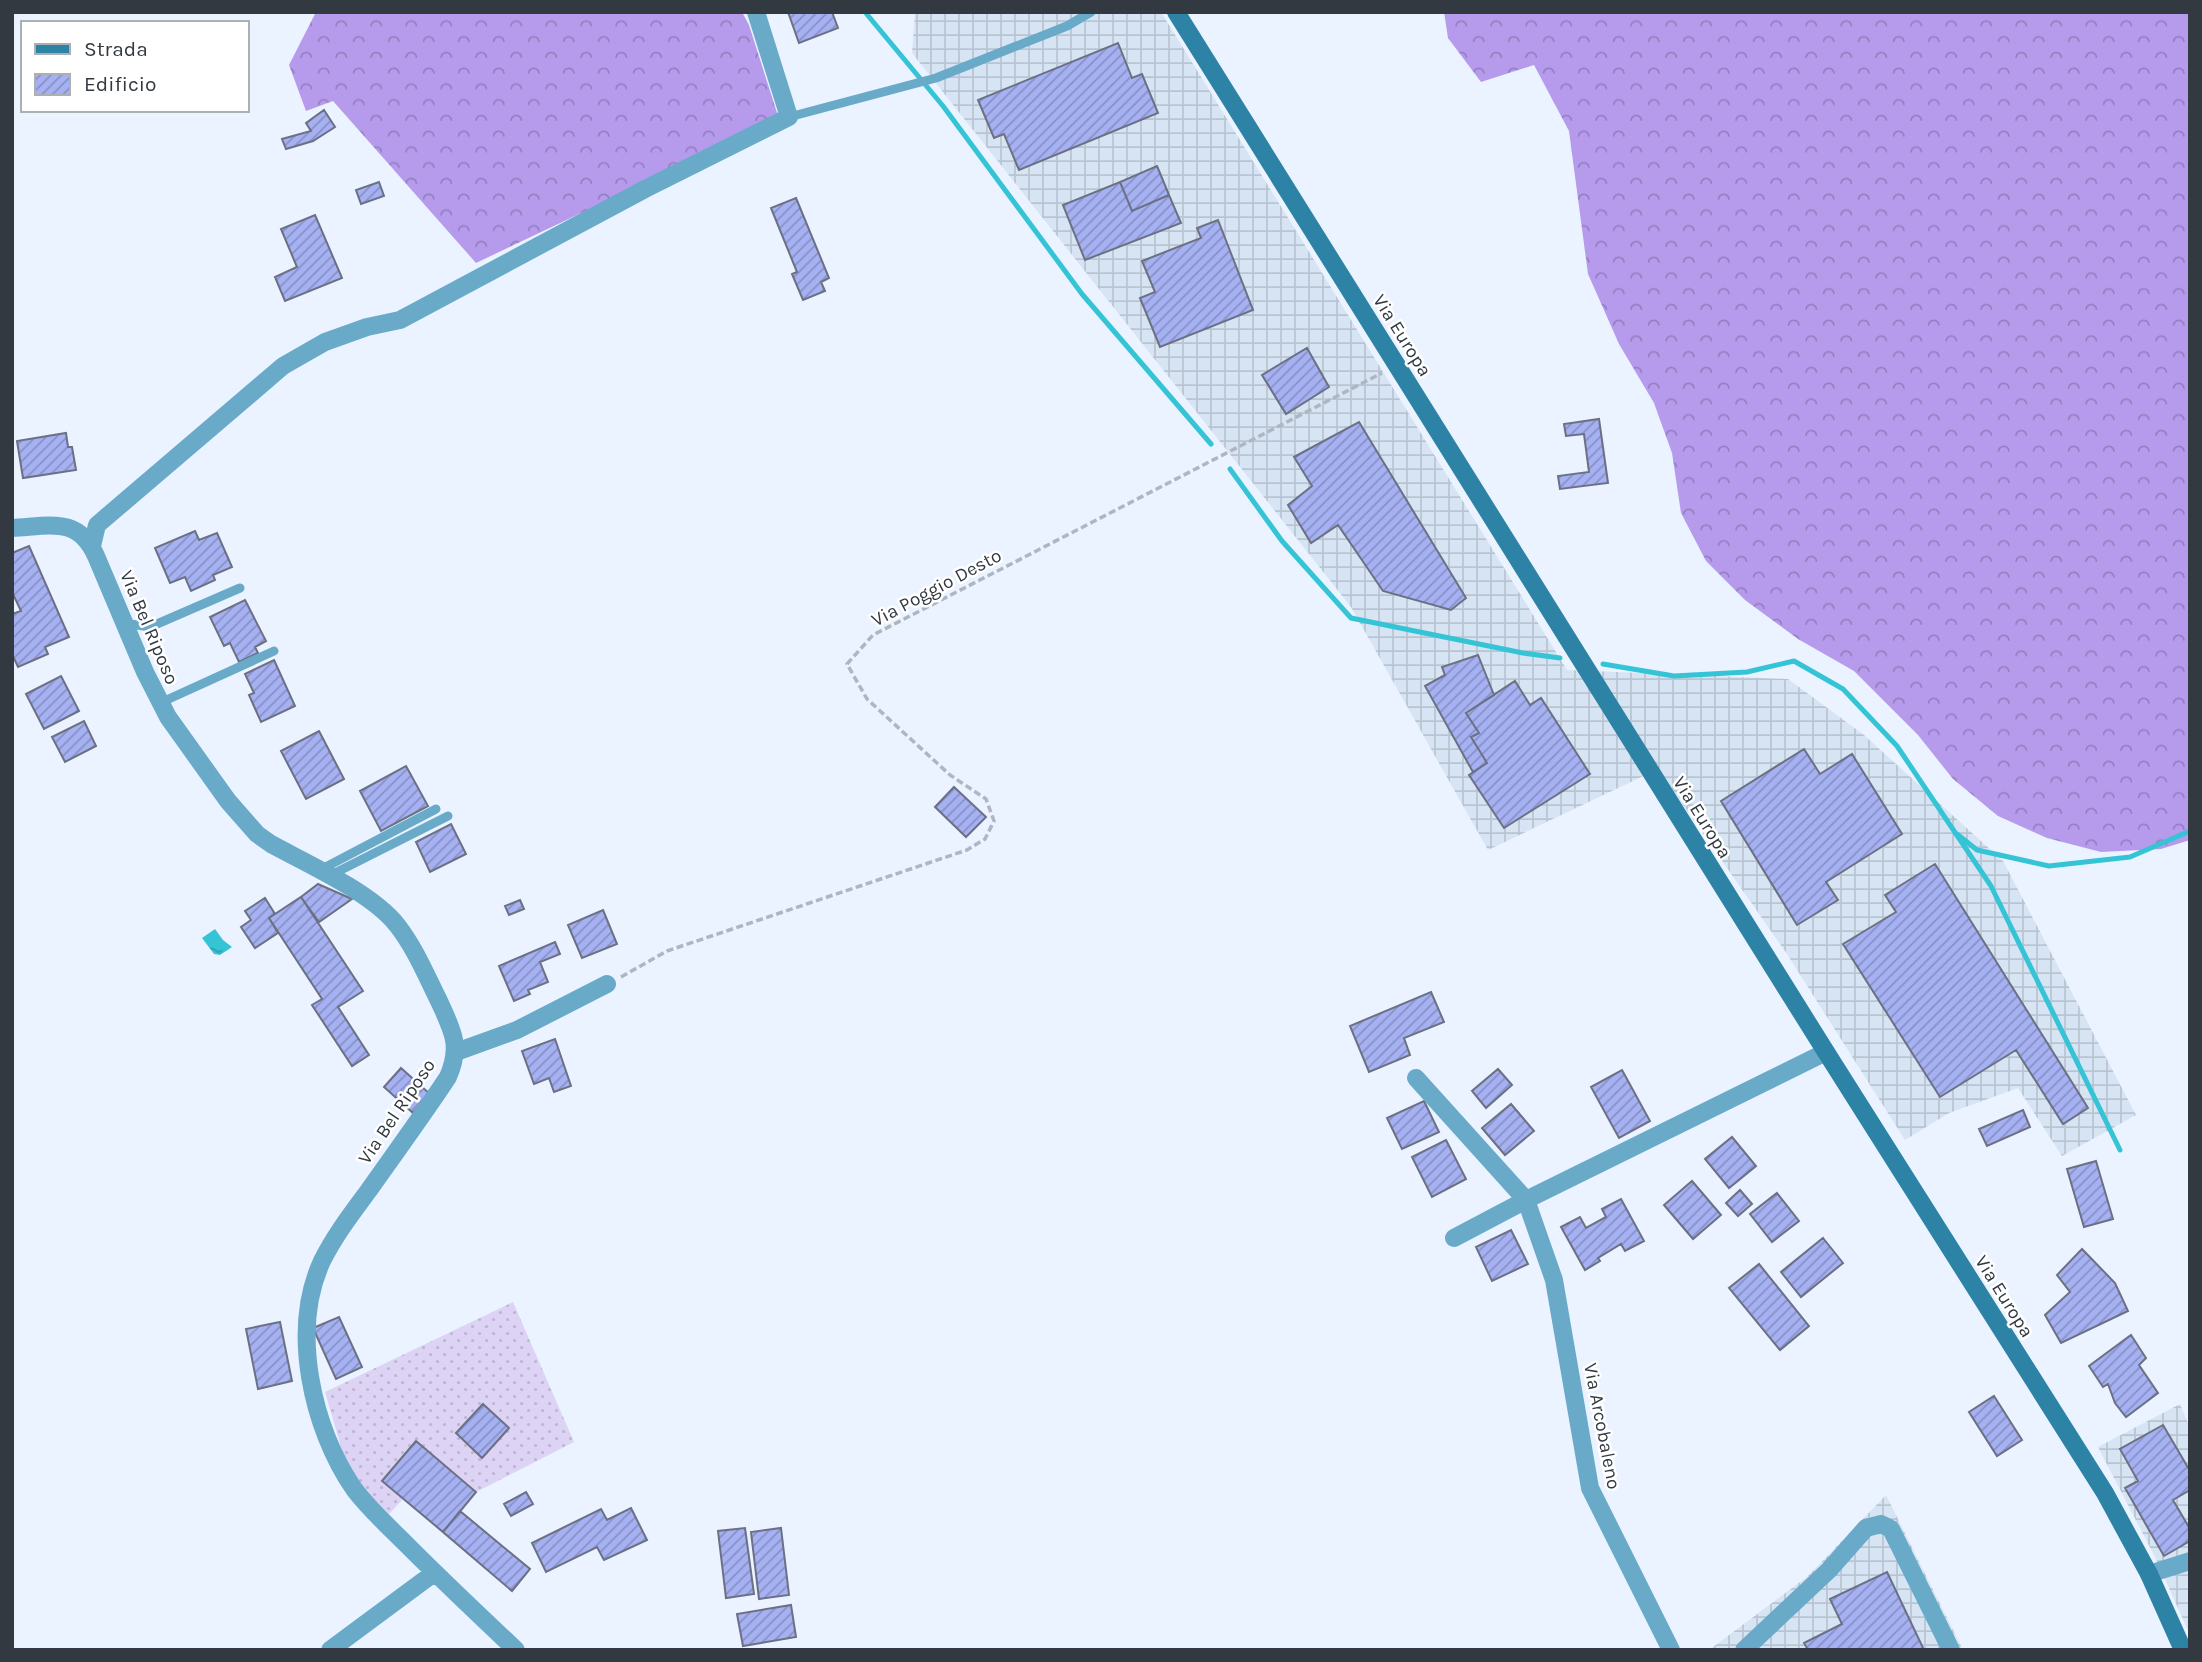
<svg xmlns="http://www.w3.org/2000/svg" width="2202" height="1662" viewBox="0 0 2202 1662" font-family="Karla,sans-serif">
<defs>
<pattern id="industrial-grid" width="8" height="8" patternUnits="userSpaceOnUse" patternTransform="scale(1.75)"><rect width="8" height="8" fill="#d7e4f3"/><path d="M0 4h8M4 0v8" fill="none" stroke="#b9c4d1"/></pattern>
<pattern id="forest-crowns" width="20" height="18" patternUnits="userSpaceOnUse" patternTransform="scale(1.75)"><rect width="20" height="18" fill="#b69bec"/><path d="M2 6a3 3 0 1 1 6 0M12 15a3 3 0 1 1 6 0" fill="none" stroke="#957fc1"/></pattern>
<pattern id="garden-dots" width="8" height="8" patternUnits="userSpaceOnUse" patternTransform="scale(1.75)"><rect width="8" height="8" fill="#ddd3f5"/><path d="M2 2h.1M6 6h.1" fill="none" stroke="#beb6d3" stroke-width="1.8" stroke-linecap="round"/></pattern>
<pattern id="water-ripples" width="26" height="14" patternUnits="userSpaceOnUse" patternTransform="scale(1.75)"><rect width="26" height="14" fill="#35c4d5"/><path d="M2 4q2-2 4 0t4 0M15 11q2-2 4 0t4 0" fill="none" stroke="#2da0ae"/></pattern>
<pattern id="building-hatch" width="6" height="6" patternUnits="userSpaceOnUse" patternTransform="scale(1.75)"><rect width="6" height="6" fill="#a5b1f2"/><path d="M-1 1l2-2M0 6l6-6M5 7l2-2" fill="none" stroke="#8791c5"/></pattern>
</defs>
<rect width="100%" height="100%" fill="#eaf3ff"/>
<!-- industrial -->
<path fill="url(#industrial-grid)" d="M915,12H1161L1567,670L1788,679L1864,735L2003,861L2136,1115L2062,1156L2018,1088L1949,1113L1905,1140L1787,954L1658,769L1488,850L1351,607L912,53Z
M2180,1404L2190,1428V1635L2157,1561L2098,1447Z
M1886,1495L1963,1650H1709L1808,1576Z"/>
<!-- forest -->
<path fill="url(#forest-crowns)" d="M316,12H742L749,25L779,119L476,263L333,101L306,111L289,65Z
M1444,12H2190V840L2161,849L2101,852L2047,838L1998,816L1953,779L1918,735L1854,671L1798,639L1745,600L1706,561L1681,513L1672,453L1654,403L1619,344L1588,274L1569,131L1534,65L1481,82L1448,38Z"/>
<!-- garden -->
<path fill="url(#garden-dots)" d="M513,1302L574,1442L476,1492L416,1441L382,1481L403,1499L389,1514L357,1483L346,1464L325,1392Z"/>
<!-- water -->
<path fill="url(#water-ripples)" d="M215,929L223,940L232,947L220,955L214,954L202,938Z"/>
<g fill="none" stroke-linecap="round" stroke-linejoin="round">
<!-- stream -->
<path stroke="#35c4d5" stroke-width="5" d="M865,12L943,106L1082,294L1211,444
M1230,469L1282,541L1351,618L1523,653L1560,658
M1603,664L1674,676L1747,672L1794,661L1843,689L1897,746L1991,886L2120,1150
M1957,834L1977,850L2049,866L2130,857L2190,831"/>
</g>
<!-- building -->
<path fill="url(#building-hatch)" stroke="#6c7084" stroke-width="2" d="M788,12H832L838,28L799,43Z
M1118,43L1132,78L1142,74L1158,113L1019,170L1004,134L994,138L978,100Z
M324,110L335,127L313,141L286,149L282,139L311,131L306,123Z
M1157,166L1169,195L1132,211L1120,182Z
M379,182L384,196L361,204L356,190Z
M1120,182L1132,211L1169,195L1181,223L1085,260L1063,205Z
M796,198L829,278L821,282L825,291L803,300L792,274L797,272L771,208Z
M315,215L342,278L285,301L275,277L297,267L281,229Z
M1218,220L1253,310L1160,347L1140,298L1155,292L1142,261L1201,238L1197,228Z
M1307,348L1329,387L1286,414L1262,375Z
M1599,419L1608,483L1560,489L1558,476L1589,472L1584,434L1566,436L1564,424Z
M1359,422L1466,598L1451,610L1383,591L1338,525L1311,543L1288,505L1312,486L1294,457Z
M66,433L68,447H72L76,470L23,478L17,441Z
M195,531L199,540L217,533L232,567L213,575L215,580L191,591L185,577L170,583L155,548Z
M29,546L69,637L45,647L48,654L18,667L12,654V614L21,611L12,592V553Z
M245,600L266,641L255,647L258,653L239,662L230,643L224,646L210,617Z
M1478,655L1494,695L1466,713L1479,733L1471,737L1487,763L1473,772L1425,686L1445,675L1442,667Z
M274,660L295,706L261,722L249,695L254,693L245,674Z
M61,676L79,711L44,729L26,694Z
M1515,681L1530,705L1541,698L1590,774L1504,828L1469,775L1487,763L1471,737L1479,733L1466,713Z
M84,721L96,746L65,762L52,737Z
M319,731L344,779L306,799L281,751Z
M1804,749L1820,774L1852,754L1902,834L1826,882L1838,900L1797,925L1721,801Z
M406,766L428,806L381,831L360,791Z
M954,787L986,817L966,837L935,807Z
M451,824L466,854L430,872L416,842Z
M1935,864L2088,1108L2063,1124L2016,1050L1940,1097L1843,944L1896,912L1885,895Z
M318,884L352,899L319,922L301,897Z
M301,897L363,991L338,1007L369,1055L352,1066L312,1005L322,999L269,918Z
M265,898L275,914L269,918L278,933L255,948L241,927L251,920L245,911Z
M520,900L524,909L509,915L505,906Z
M603,910L617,944L582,958L568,925Z
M555,942L560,954L540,962L548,982L528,990L530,994L514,1001L499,966Z
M1431,992L1444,1022L1404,1038L1410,1055L1369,1072L1350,1026Z
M555,1039L571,1086L554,1092L549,1078L534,1084L522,1051Z
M401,1068L430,1094L413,1113L384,1087Z
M1498,1069L1512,1085L1486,1108L1472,1091Z
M1622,1070L1650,1121L1619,1138L1591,1087Z
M1424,1101L1439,1132L1402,1149L1387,1118Z
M1511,1104L1534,1131L1505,1155L1482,1128Z
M2023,1110L2030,1127L1987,1146L1979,1129Z
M1732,1137L1756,1166L1729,1188L1705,1159Z
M1446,1140L1466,1179L1432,1197L1412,1157Z
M2096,1161L2113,1219L2084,1227L2067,1169Z
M1692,1181L1721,1215L1693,1239L1664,1205Z
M1740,1190L1752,1204L1738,1216L1726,1203Z
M1777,1193L1799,1221L1772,1242L1750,1214Z
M1621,1199L1644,1241L1625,1251L1621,1244L1598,1258L1600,1261L1585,1270L1561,1227L1580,1217L1586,1228L1606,1217L1602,1209Z
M1511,1230L1528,1264L1492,1281L1476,1247Z
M1823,1238L1843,1263L1801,1297L1781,1272Z
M2082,1249L2115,1283L2128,1311L2061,1343L2045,1315L2070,1292L2057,1275Z
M1759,1264L1809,1326L1780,1350L1729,1288Z
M339,1317L362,1367L336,1379L313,1328Z
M280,1322L292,1381L258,1389L246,1329Z
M2131,1335L2146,1358L2139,1365L2158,1393L2126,1417L2115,1403L2108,1384L2103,1387L2089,1366Z
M1994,1396L2022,1440L1997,1456L1969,1412Z
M483,1404L509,1428L482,1458L456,1433Z
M2163,1425L2190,1471V1490L2173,1500L2190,1529V1541L2164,1556L2125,1488L2138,1481L2120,1449Z
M416,1441L476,1492L443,1532L382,1481Z
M526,1492L533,1504L511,1516L504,1504Z
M631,1508L647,1540L604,1560L597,1547L546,1572L532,1543L601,1509L607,1520Z
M460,1511L530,1569L512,1591L443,1532Z
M745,1528L754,1594L726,1598L718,1531Z
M781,1528L789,1595L759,1599L751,1532Z
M1887,1572L1924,1650H1808L1804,1643L1842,1624L1830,1599Z
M791,1605L796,1637L743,1646L737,1614Z"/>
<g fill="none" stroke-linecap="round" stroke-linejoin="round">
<!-- path -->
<path stroke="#aeb6c1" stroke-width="3.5" stroke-dasharray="7 3.5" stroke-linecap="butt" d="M621,977L667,951L967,850L985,839L994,821L986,799L950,775L867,699L847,664L873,635L1382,373"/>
<!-- lane -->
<path stroke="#69aac8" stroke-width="9" d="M789,117L936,78L1067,26L1091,12
M124,623L150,627L240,588
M160,703L274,651
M320,870L436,809
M331,875L448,816"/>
<!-- street -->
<path stroke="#69aac8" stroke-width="18" d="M12,528C50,526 78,516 96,556L145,672L168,717L228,801L257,834L271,844C308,864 372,893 397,925C415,948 426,975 439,1001C452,1030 462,1045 448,1077C423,1115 395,1153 369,1190C352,1213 335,1235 322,1261C290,1330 312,1428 354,1489C370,1510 390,1528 409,1547C444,1582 480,1616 516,1650
M92,546L97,525L283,366L325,342L367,327L400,320L645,189L789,117L756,12
M456,1052L517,1030L607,984
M1416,1078L1526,1200L1554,1280L1590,1488L1671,1650
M1454,1238L1526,1200L1826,1052
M2149,1574L2190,1561
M330,1650L434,1573
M1744,1650L1829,1570L1866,1528L1881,1524L1891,1529L1951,1650"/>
<!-- secondary -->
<path stroke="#2d83a6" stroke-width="18" d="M1176,12L1826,1052L2105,1493L2149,1574L2183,1650"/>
</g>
<g text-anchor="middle" stroke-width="5" stroke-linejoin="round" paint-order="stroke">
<!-- street labels -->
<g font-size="19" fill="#323940" stroke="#fff">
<text transform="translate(1403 335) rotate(58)" y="7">Via Europa</text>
<text transform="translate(936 587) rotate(-28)" y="7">Via Poggio Desto</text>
<text transform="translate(150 627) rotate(67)" y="7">Via Bel Riposo</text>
<text transform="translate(1703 817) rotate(58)" y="7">Via Europa</text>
<text transform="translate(396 1111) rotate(-56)" y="7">Via Bel Riposo</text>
<text transform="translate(2005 1296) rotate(58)" y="7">Via Europa</text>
<text transform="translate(1603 1426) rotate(79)" y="7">Via Arcobaleno</text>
</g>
</g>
<!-- border -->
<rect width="2202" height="1662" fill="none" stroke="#323940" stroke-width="28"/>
<!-- legend -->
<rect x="21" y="21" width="228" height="91" fill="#ffffff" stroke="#adb0b3" stroke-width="2"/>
<rect x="35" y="44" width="35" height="10" fill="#2d83a6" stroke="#adb0b3" stroke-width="2"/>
<text x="84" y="56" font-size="21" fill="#323940">Strada</text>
<rect x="35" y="74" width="35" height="21" fill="url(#building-hatch)" stroke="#adb0b3" stroke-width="2"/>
<text x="84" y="91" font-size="21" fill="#323940">Edificio</text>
</svg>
